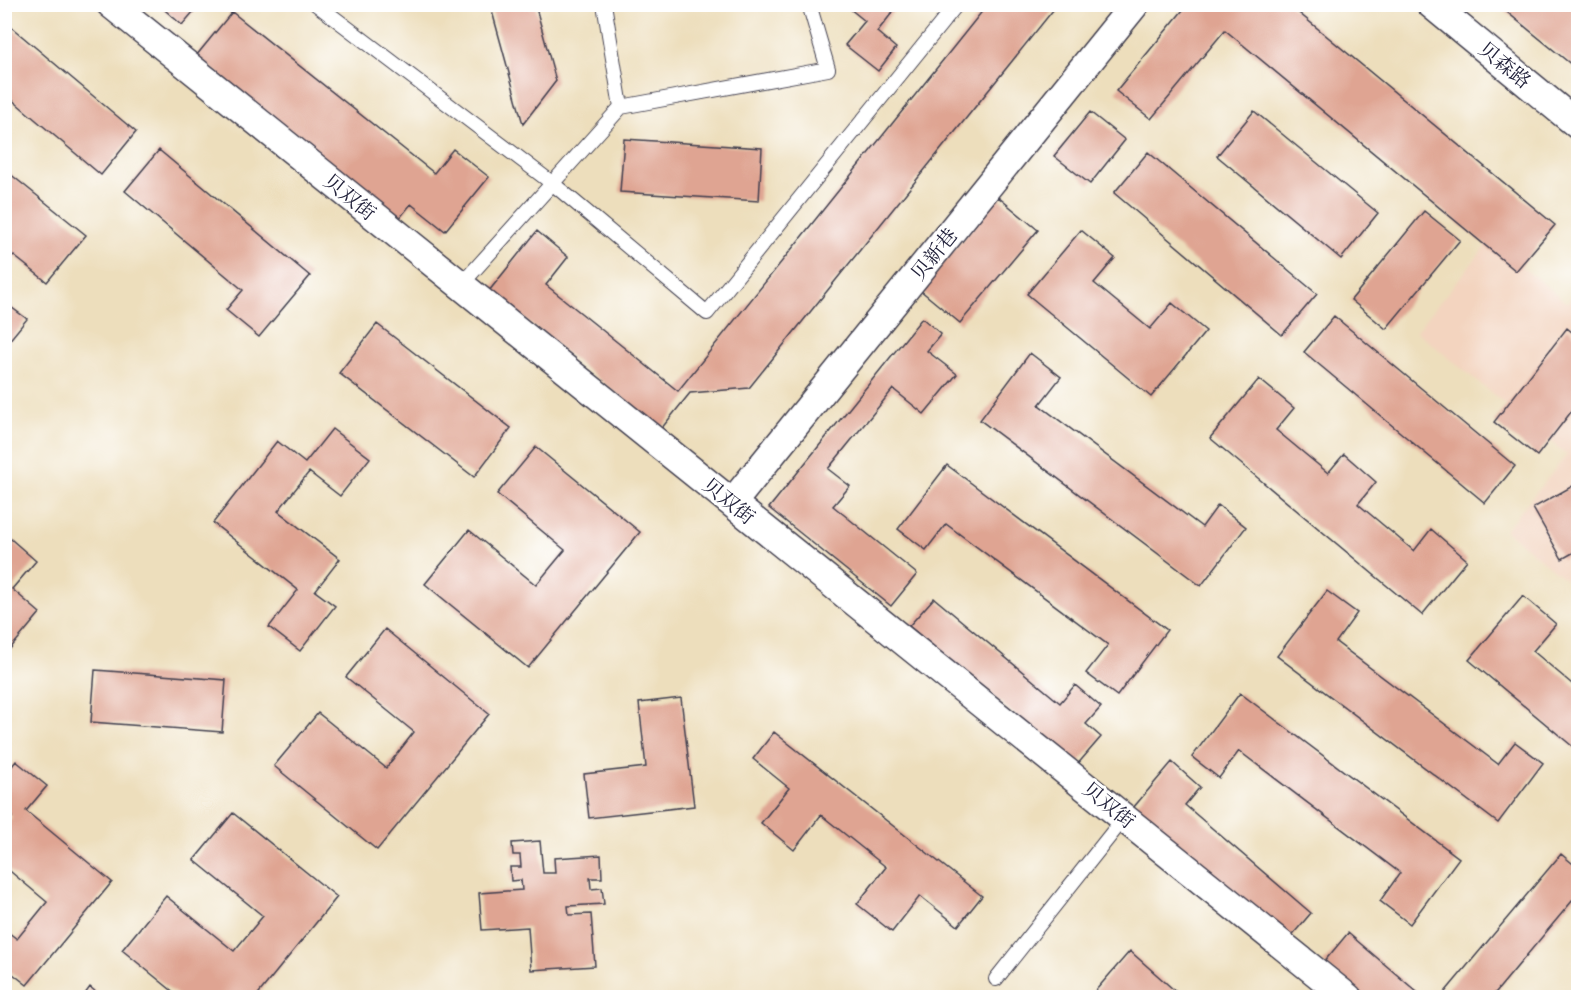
<svg xmlns="http://www.w3.org/2000/svg" width="1583" height="1002" viewBox="0 0 1583 1002" font-family="'IM FELL French Canon','Noto Serif SC',serif">
<rect width="100%" height="100%" fill="#fff"/>
<filter id="ink" filterUnits="userSpaceOnUse"><feTurbulence type="fractalNoise" baseFrequency=".0167" numOctaves="2"/><feDisplacementMap in="SourceGraphic" scale="12" xChannelSelector="R" yChannelSelector="G"/><feConvolveMatrix kernelMatrix="1 2 1 2 8 2 1 2 1" color-interpolation-filters="sRGB"/></filter>
<filter id="wash" filterUnits="userSpaceOnUse"><feTurbulence type="fractalNoise" baseFrequency=".008" numOctaves="4" result="noise"/><feDisplacementMap in="SourceGraphic" scale="24" xChannelSelector="R" yChannelSelector="G"/><feGaussianBlur stdDeviation="1.35" result="paint"/><feColorMatrix in="noise" values="0 0 0 0 0 0 0 0 0 0 0 0 0 0 0 0 0 1.4 0 .05"/><feComposite in="paint" operator="in"/></filter>
<g filter="url(#wash)">
<rect width="100%" height="100%" fill="#eddebc"/>
<!-- built -->
<path fill="#f3d4bf" d="M1490,241L1567,303L1578,289V590L1505,530L1567,455L1416,331Z"/>
<g id="blocks">
<!-- building -->
<path fill="#dfa492" d="M158,4H200L182,25Z
M490,4H535L556,81L523,124Z
M844,4H899L877,32L896,48L878,71L845,45L865,21Z
M988,4H1058L749,388L690,393L661,429L489,291L537,231L568,257L546,285L678,391Z
M1188,4H1288L1555,225L1516,271L1225,30L1151,119L1116,91Z
M1497,4H1578V70Z
M232,12L434,173L453,149L489,177L445,231L411,204L399,219L196,56Z
M4,21L136,132L101,175L4,93Z
M1254,111L1378,213L1341,259L1217,156Z
M1090,112L1125,140L1090,184L1054,156Z
M624,139L762,148L759,201L620,192Z
M159,150L310,276L259,337L226,310L243,290L125,191Z
M1148,152L1317,294L1282,335L1114,193Z
M4,169L86,235L47,282L4,248Z
M998,197L1038,230L960,323L920,290Z
M1424,211L1460,240L1386,329L1351,300Z
M1081,230L1115,258L1094,283L1150,329L1172,303L1206,331L1151,397L1027,294Z
M4,302L27,319L4,347Z
M1334,316L1515,466L1485,503L1304,352Z
M922,318L941,334L927,351L957,374L924,414L893,389L828,469L850,486L833,506L917,574L891,606L769,508Z
M377,324L511,428L474,477L339,373Z
M1567,328L1578,337V403L1537,456L1494,422Z
M1030,353L1061,377L1039,405L1202,527L1218,505L1246,527L1201,586L980,420Z
M1259,379L1294,408L1276,430L1328,473L1344,454L1376,482L1358,504L1414,551L1431,529L1467,560L1422,615L1210,438Z
M332,429L370,458L340,496L309,472L278,511L340,559L315,591L335,606L300,651L269,627L298,590L213,523L277,441L305,463Z
M536,447L640,532L528,668L425,584L469,530L536,585L565,550L497,494Z
M947,465L1167,630L1117,696L1086,673L1108,645L946,524L926,550L898,529Z
M1578,483V550L1562,559L1533,508Z
M4,533L36,561L12,589L40,613L9,650L4,646Z
M1327,591L1357,613L1336,642L1498,764L1515,742L1543,763L1498,823L1277,656Z
M1523,596L1556,624L1533,651L1578,689V751L1469,660Z
M934,598L1060,703L1075,685L1101,707L1086,724L1101,737L1076,766L909,626Z
M385,629L489,714L377,850L274,766L318,713L386,768L414,732L346,677Z
M95,670L226,680L222,732L91,722Z
M1240,693L1459,858L1410,924L1380,901L1400,873L1239,751L1219,778L1192,757Z
M681,698L694,806L589,818L584,774L646,767L639,703Z
M774,732L982,896L958,926L920,896L892,932L857,904L886,867L821,815L794,850L761,823L789,788L753,759Z
M16,761L47,786L26,811L112,882L27,985L4,967V929L17,939L47,902L5,867V825L12,817L4,811V776Z
M1172,762L1200,787L1185,805L1311,913L1288,940L1133,808Z
M233,813L337,897L255,998H181L122,950L166,896L234,951L263,916L194,860Z
M540,841L543,873H555L554,858L601,855L602,878H590L591,889L602,888L604,904L568,906L569,915L591,914L595,966L531,970L528,927L482,930L479,893L522,890L521,880L511,881L510,867H521L520,855H513L512,843Z
M1561,854L1578,868V894L1491,998H1440Z
M1348,933L1424,998H1365L1323,963Z
M1130,951L1183,998H1089Z
M90,987L103,998H82Z
M413,995L414,998H395V996Z"/>
</g>
</g>
<g filter="url(#ink)">
<use href="#blocks" fill-opacity="0" stroke="#403e4e" stroke-width="1.5"/>
<g fill="none" stroke-linecap="round" stroke-linejoin="round">
<defs>
<path id="service" d="M316,4L552,183L707,313L957,4
M621,107L828,69L809,4
M460,286L621,107L604,4
M996,979L1124,818"/>
<path id="minor" d="M111,4L1348,998
M1431,4L1578,125
M732,503L1135,4"/>
</defs>
<!-- service casing -->
<use href="#service" stroke="#403e4e" stroke-width="16"/>
<!-- minor casing -->
<use href="#minor" stroke="#403e4e" stroke-width="31"/>
<!-- service -->
<use href="#service" stroke="#fff" stroke-width="14"/>
<!-- minor -->
<use href="#minor" stroke="#fff" stroke-width="28"/>
</g>
</g>
<g text-anchor="middle" stroke-width="6" stroke-linejoin="round" paint-order="stroke">
<!-- street labels -->
<g font-size="20" fill="#22223b" stroke="#fff">
<text transform="translate(1505 65) rotate(39)" y="7">贝森路</text>
<text transform="translate(350 197) rotate(39)" y="7">贝双街</text>
<text transform="translate(934 254) rotate(-51)" y="7">贝新巷</text>
<text transform="translate(729 501) rotate(39)" y="7">贝双街</text>
<text transform="translate(1109 805) rotate(39)" y="7">贝双街</text>
</g>
</g>
<!-- margin -->
<rect width="1583" height="1002" fill="none" stroke="#fff" stroke-width="24"/>
</svg>
